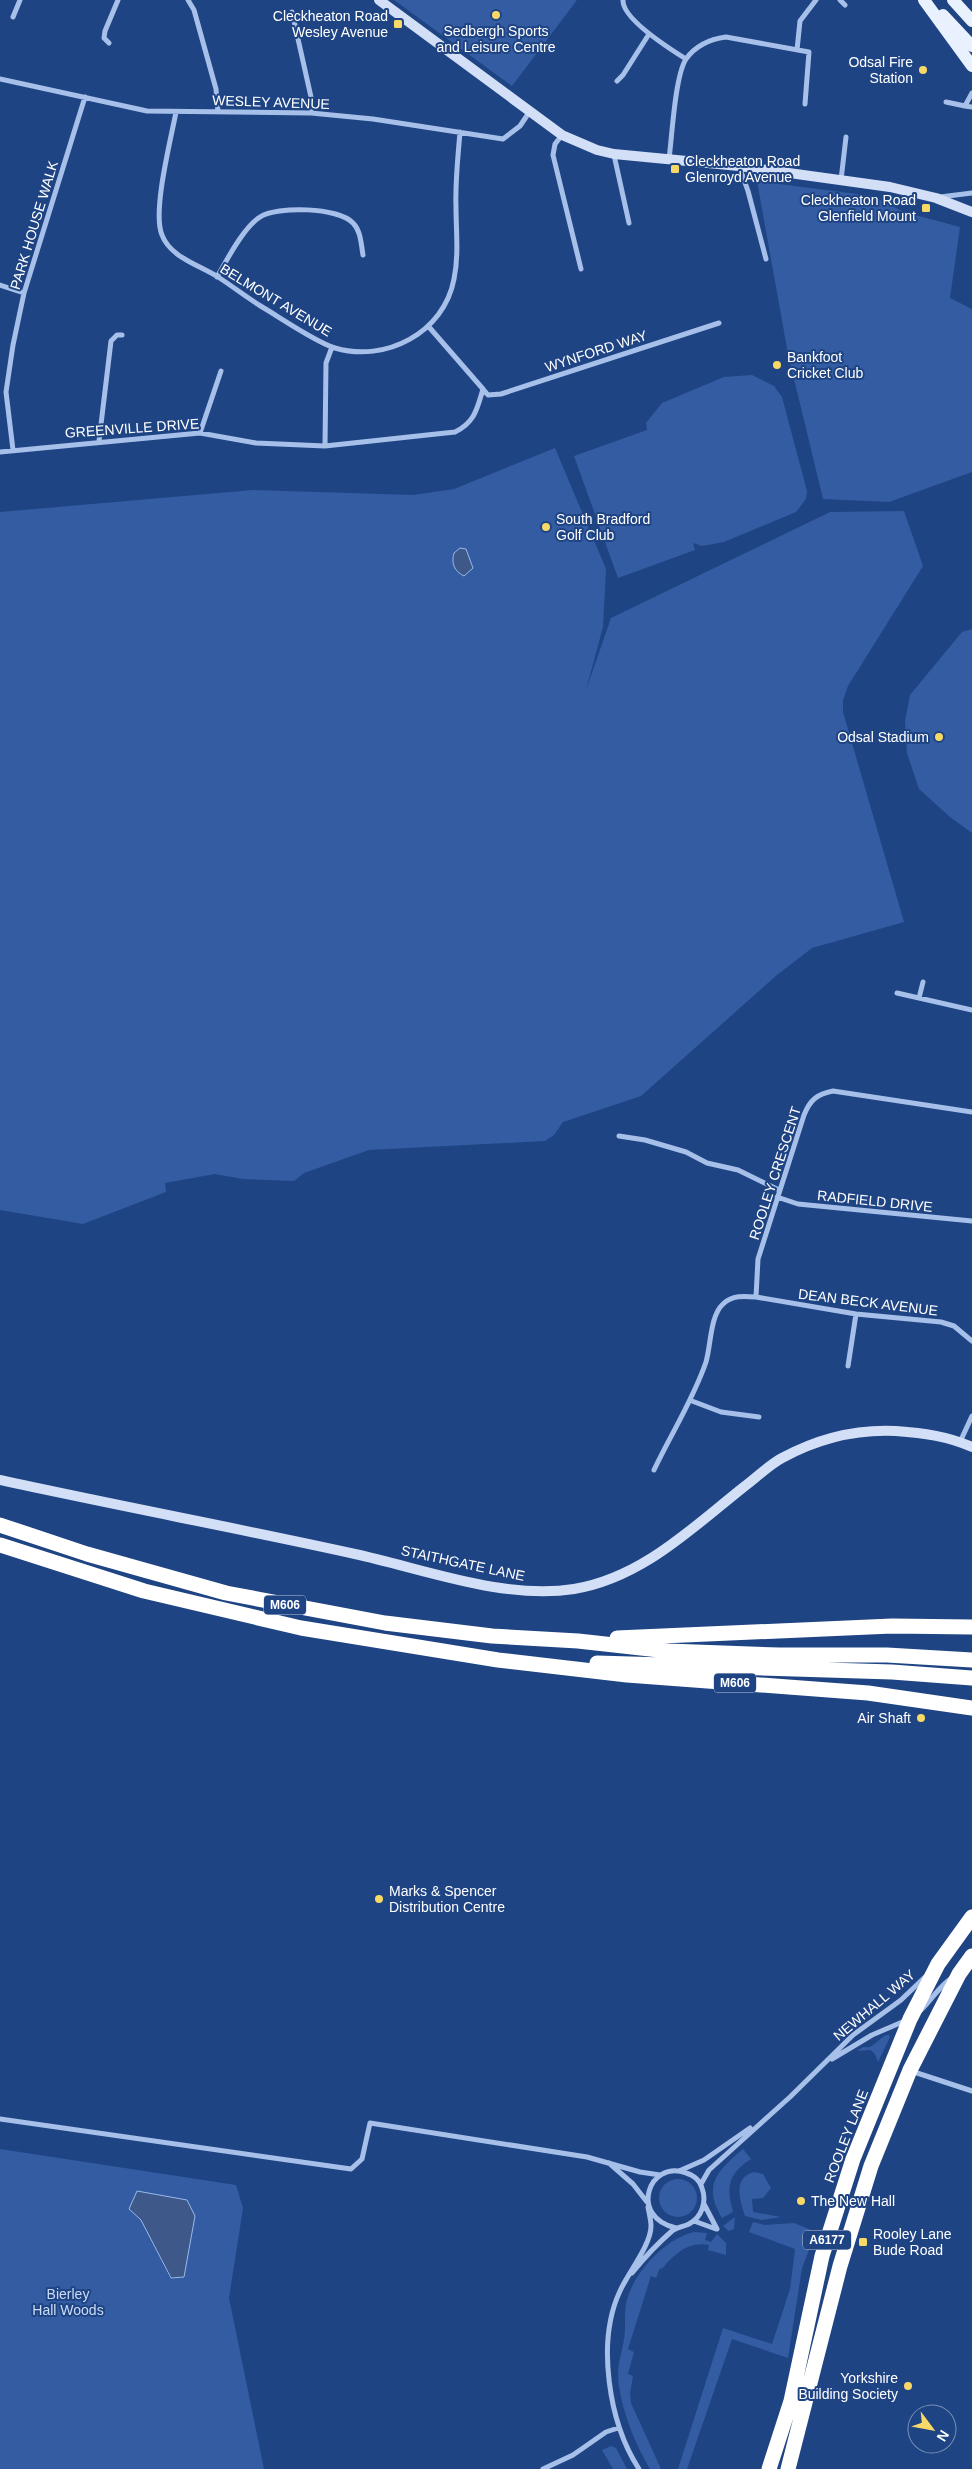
<svg xmlns="http://www.w3.org/2000/svg" width="972" height="2469" viewBox="0 0 972 2469" font-family="Arial,sans-serif">
<rect width="100%" height="100%" fill="#1f4484"/>
<!-- green -->
<path fill="#335ca2" fill-rule="evenodd" d="M394,0H577L512,86Z
M757,181L872,196L904,212L960,227L950,298L972,309V472L889,502L823,499L788,354Z
M752,375L774,386L782,397L807,491L806,499L796,512L724,542L702,546L693,543L695,550L618,578L574,456L647,430L646,423L662,403L724,377Z
M555,448L606,569L603,627L586,690L611,618L830,512L904,511L923,566L848,686L843,700V712L904,922L812,948L777,975L641,1096L563,1122L554,1135L545,1141L369,1150L304,1173L294,1181L243,1179L215,1174L165,1183L166,1192L83,1224L0,1210V512L253,490L413,495L454,489Z
M972,629V833L950,817L919,789L907,753L905,721L910,695L962,632Z
M886,2035H889L890,2037L878,2062L875,2054L870,2050L857,2051L863,2047C875,2049 877,2039 886,2035Z
M0,2149L236,2185L243,2208L229,2298L264,2469H0ZM141,2220L183,2277L170,2278Z
M743,2149L751,2159C728,2174 726,2186 733,2212L722,2218C702,2185 718,2170 743,2149Z
M754,2172L763,2174L771,2188L763,2198L752,2199L753,2212L781,2217L762,2220L745,2216C740,2200 732,2178 754,2172Z
M659 2198a19 19 0 1 1 38 0a19 19 0 1 1-38 0Z
M735,2217L734,2229L729,2231L723,2226Z
M753,2222L765,2225L794,2223L816,2232L802,2268L788,2358L732,2339L687,2469H678L723,2328L772,2344L790,2289L795,2249L749,2232Z
M694,2232L707,2233L705,2240L711,2242L717,2234L726,2243V2255L708,2250L709,2245C689,2241 674,2254 662,2269L660,2268L656,2278L651,2276L628,2349L634,2352L628,2374L633,2376L630,2394L631,2403L661,2469H650C635,2443 624,2417 619,2387C616,2364 621,2359 624,2339C626,2327 624,2315 626,2304C632,2274 664,2239 694,2232Z
M611,2446L616,2448L627,2469H613L602,2450Z"/>
<!-- water -->
<path fill="#3e5989" stroke="#9abaeb" d="M460,548L466,549L473,568L464,576C454,571 451,563 454,553Z
M137,2191L187,2200L195,2216L184,2277L171,2278L141,2220L129,2209Z"/>
<g fill="none" stroke-linecap="round" stroke-linejoin="round">
<!-- street -->
<path stroke="#a7c0ea" stroke-width="5" d="M188,0L194,10L216,89L218,112
M623,0C622,19 670,49 686,59
M840,0L845,5
M292,12L311,97V113
M13,17L20,0
M109,43L104,38L105,31L118,0
M797,50L800,21L816,0
M0,79L147,111L311,113L373,119L503,139L520,126L530,111
M617,81L623,75L649,34
M972,93L965,106L972,107
M946,102L965,106
M176,112C171,139 152,212 162,235C170,257 199,265 218,277C232,286 245,296 259,305C278,316 315,342 335,348C385,363 444,333 454,279C459,255 456,231 456,207C455,182 458,157 460,132
M562,135L555,144L553,155L581,269
M614,155L629,223
M669,159C672,137 675,76 686,59C696,45 711,39 726,37L809,52L805,104
M739,166L748,191L766,259
M841,180L846,137
M940,197L972,193
M217,277C227,260 243,228 260,217C277,206 338,207 353,223C361,231 361,244 363,255
M0,285L24,293
M332,347L326,363L325,446L455,432C475,422 477,409 483,389L429,327
M483,389L488,395L501,394L719,323
M200,433L221,371
M99,441L111,341L117,335H122
M13,450L6,392L13,345L24,293L85,97
M0,452L200,433L256,443L325,446
M897,993L972,1010
M919,998L923,982
M619,1136L645,1140L686,1152L707,1163L738,1170L779,1190
M777,1197L798,1204L972,1221
M756,1297L758,1259L804,1115C810,1100 817,1094 833,1091L972,1112
M848,1366L856,1314
M692,1401L721,1412L759,1417
M960,1442L972,1416
M654,1470C671,1434 693,1400 706,1362C711,1345 710,1316 723,1304C732,1295 744,1296 756,1297L856,1314L941,1322L954,1326L972,1341
M920,2011C931,2001 939,1986 952,1978
M832,2059L872,2035L907,2020
M911,2071L972,2091
M0,2119L351,2169L362,2159L370,2123L587,2157L640,2172L660,2175
M609,2163L633,2184L647,2202
M679,2171L704,2160L750,2128
M701,2184L709,2170L790,2097L853,2035L901,2000L925,1977
M704,2204L717,2229
M694,2221L716,2229
M632,2273C644,2258 657,2244 672,2231C677,2227 683,2227 689,2224C702,2217 707,2202 702,2188C700,2181 694,2175 686,2173C649,2159 628,2217 676,2228
M543,2469L573,2455L606,2432L618,2428
M639,2469C609,2423 596,2342 620,2291C628,2273 651,2245 651,2226C651,2220 649,2213 648,2207"/>
<!-- secondary -->
<path stroke="#d2dff7" stroke-width="10" d="M379,0L562,135L597,150L614,154L739,166L890,187L936,198L972,212
M0,1480C118,1506 237,1528 355,1554C424,1569 504,1600 574,1589C642,1578 693,1527 745,1486C757,1477 769,1465 782,1458C817,1439 857,1429 896,1431C923,1433 947,1436 972,1447"/>
<!-- primary -->
<path stroke="#eaf1fe" stroke-width="12" d="M924,0L972,66
M953,0L972,21
M943,15L972,46"/>
<!-- highway -->
<path stroke="#fff" stroke-width="15" d="M0,1525L87,1554L226,1593L385,1623L492,1636L578,1641L668,1651L779,1655H887L972,1660
M0,1545L144,1591L301,1628L498,1660L627,1675L868,1693L972,1708
M617,1638L892,1626L972,1627
M597,1663L892,1672L972,1678
M769,2469L791,2401L822,2256L853,2159L910,2019L938,1964L972,1917
M788,2469L840,2266L871,2166L910,2070L959,1974L972,1956"/>
</g>
<!-- markers -->
<g fill="#f8d967" stroke="#1f4484" stroke-width="2">
<circle cx="496" cy="15" r="5"/>
<rect x="393" y="19" width="10" height="10" rx="2.5"/>
<circle cx="923" cy="70" r="5"/>
<rect x="670" y="164" width="10" height="10" rx="2.5"/>
<rect x="921" y="203" width="10" height="10" rx="2.5"/>
<circle cx="777" cy="365" r="5"/>
<circle cx="546" cy="527" r="5"/>
<circle cx="939" cy="737" r="5"/>
<circle cx="921" cy="1718" r="5"/>
<circle cx="379" cy="1899" r="5"/>
<circle cx="801" cy="2201" r="5"/>
<rect x="858" y="2237" width="10" height="10" rx="2.5"/>
<circle cx="908" cy="2386" r="5"/>
</g>
<g text-anchor="middle" stroke-width="4" stroke-linejoin="round" paint-order="stroke">
<!-- shield labels -->
<g fill="#1f4484" stroke="#bcc7da" stroke-width="1">
<rect x="264" y="1595.5" width="42" height="19" rx="4"/>
<rect x="714" y="1673.5" width="42" height="19" rx="4"/>
<rect x="803" y="2230.5" width="48" height="19" rx="4"/>
</g>
<g font-size="12" font-weight="bold" fill="#fff">
<text x="285" y="1609">M606</text>
<text x="735" y="1687">M606</text>
<text x="827" y="2244">A6177</text>
</g>
<!-- poi labels -->
<g font-size="14" fill="#fff" stroke="#1f4484" text-anchor="end">
<text x="388" y="21">Cleckheaton Road<tspan x="388" dy="16">Wesley Avenue</tspan></text>
<text x="496" y="36" text-anchor="middle">Sedbergh Sports<tspan x="496" dy="16">and Leisure Centre</tspan></text>
<text x="913" y="67">Odsal Fire<tspan x="913" dy="16">Station</tspan></text>
<text x="685" y="166" text-anchor="start">Cleckheaton Road<tspan x="685" dy="16">Glenroyd Avenue</tspan></text>
<text x="916" y="205">Cleckheaton Road<tspan x="916" dy="16">Glenfield Mount</tspan></text>
<text x="787" y="362" text-anchor="start">Bankfoot<tspan x="787" dy="16">Cricket Club</tspan></text>
<text x="556" y="524" text-anchor="start">South Bradford<tspan x="556" dy="16">Golf Club</tspan></text>
<text x="929" y="742">Odsal Stadium</text>
<text x="911" y="1723">Air Shaft</text>
<text x="389" y="1896" text-anchor="start">Marks &amp; Spencer<tspan x="389" dy="16">Distribution Centre</tspan></text>
<text x="811" y="2206" text-anchor="start">The New Hall</text>
<text x="873" y="2239" text-anchor="start">Rooley Lane<tspan x="873" dy="16">Bude Road</tspan></text>
<text x="898" y="2383">Yorkshire<tspan x="898" dy="16">Building Society</tspan></text>
</g>
<!-- street labels -->
<g font-size="14" fill="#fff" stroke="#1f4484">
<text transform="translate(271 102) rotate(2)" y="5">WESLEY AVENUE</text>
<text transform="translate(34 225) rotate(-73)" y="5">PARK HOUSE WALK</text>
<text transform="translate(276 300) rotate(31)" y="5">BELMONT AVENUE</text>
<text transform="translate(596 351) rotate(-18)" y="5">WYNFORD WAY</text>
<text transform="translate(132 428) rotate(-4)" y="5">GREENVILLE DRIVE</text>
<text transform="translate(775 1173) rotate(-72)" y="5">ROOLEY CRESCENT</text>
<text transform="translate(875 1201) rotate(6)" y="5">RADFIELD DRIVE</text>
<text transform="translate(868 1302) rotate(7)" y="5">DEAN BECK AVENUE</text>
<text transform="translate(463 1563) rotate(12)" y="5">STAITHGATE LANE</text>
<text transform="translate(874 2005) rotate(-40)" y="5">NEWHALL WAY</text>
<text transform="translate(846 2136) rotate(-69)" y="5">ROOLEY LANE</text>
</g>
<!-- park labels -->
<g font-size="14" fill="#cbdcf7" stroke="#1f4484">
<text x="68" y="2299">Bierley<tspan x="68" dy="16">Hall Woods</tspan></text>
</g>
</g>
<!-- north arrow -->
<g transform="translate(932 2429) rotate(122)"><circle r="24" fill="#1f4484" stroke="#798fb5"/>
<path d="M0-4L9 19L0 12L-9 19Z" fill="#f8d967"/>
<text y="-8" font-size="14" font-weight="bold" text-anchor="middle" fill="#ffffff">N</text>
</g>
</svg>
